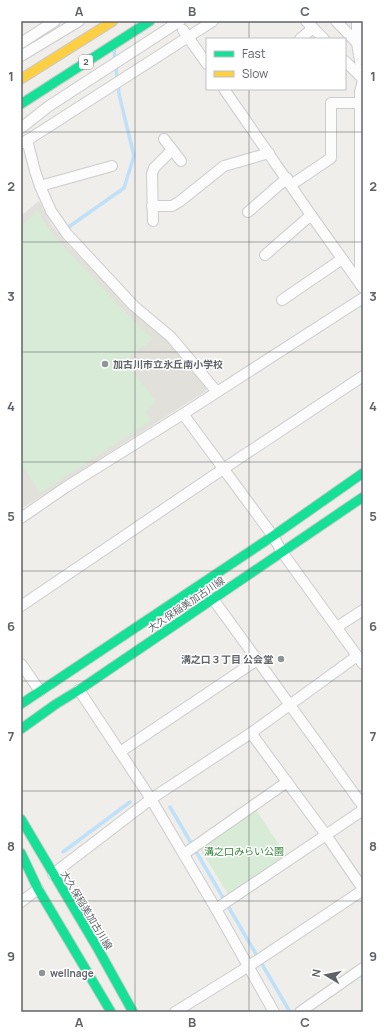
<svg xmlns="http://www.w3.org/2000/svg" width="384" height="1033" viewBox="0 0 384 1033" font-family="Manrope,'Noto Sans JP',sans-serif">
<style>
.education{fill:#e2e0da}
.green{fill:#d8ebd6}
.lines{fill:none;stroke-linecap:round;stroke-linejoin:round}
.stream{stroke:#bfe0f9;stroke-width:3.5}
.street-casing{stroke:#cbcccc;stroke-width:12}
.fast-casing{stroke:#cacacb;stroke-width:11}
.slow-casing{stroke:#cacacb;stroke-width:11}
.street{stroke:#fdfcfc;stroke-width:10}
.fast{stroke:#16e098;stroke-width:9}
.slow{stroke:#ffcf43;stroke-width:9}
.rail{stroke:#e4e4e4;stroke-width:3;stroke-dasharray:1 5;stroke-linecap:butt}
.grid{fill:none;stroke:#5f6368;stroke-width:1;stroke-opacity:0.55}
.poi-dot{fill:#919496;stroke:#fff;stroke-width:1.5}
.labels{text-anchor:middle;stroke-width:3;stroke-linejoin:round;paint-order:stroke}
.shield{fill:#fff;stroke:#8f9295;stroke-width:1}
.shield-label{font-size:9px;font-weight:bold;fill:#5f6368}
.poi-label{font-size:10px;font-weight:bold;fill:#5f6368;stroke:#fff;text-anchor:start}
.street-label{font-size:10px;fill:#5f6368;stroke:#fff}
.park-label{font-size:10px;fill:#348238;stroke:#fff}
.neatline{fill:none;stroke:#5f6368;stroke-width:1.5}
.grid-label{font-size:13px;text-anchor:middle;font-weight:bold;fill:#5f6368}
</style>
<rect width="100%" height="100%" fill="#efeeea"/>
<polygon class="education" points="39,201 52,226 68,245 138,316 173,345 206,384 206,391 21,509 21,216"/>
<g class="green">
<polygon points="38,210 46,225 60,243 134,321 153,339 125,360 156,402 145,412 152,420 40,493 21,464 21,227"/>
<polygon points="256,810 286,855 228,894 200,849"/>
</g>
<g class="lines">
<g class="stream">
<polyline points="60,233 124,188 134,156 119,94 114,50"/>
<polyline points="170,807 290,1012"/>
<polyline points="63,852 130,802"/>
</g>
<defs>
<g id="street">
<polyline points="306,21 324,39"/>
<polyline points="336,21 360,46"/>
<polyline points="357,21 357,43 363,79"/>
<polyline points="183,30 207,64"/>
<polyline points="300,39 313,28"/>
<polyline points="21,43 55,21"/>
<polyline points="21,56 79,21"/>
<polyline points="345,61 363,79"/>
<polyline points="224,89 311,215 363,288"/>
<polyline points="21,128 49,106 180,21"/>
<polyline points="164,139 181,161"/>
<polyline points="27,140 35,171 40,186 51,211 67,234 134,306 171,337 217,392"/>
<polyline points="23,143 213,21"/>
<polyline points="291,185 331,158 331,103 360,103"/>
<polyline points="40,186 112,166"/>
<polyline points="152,206 172,206 179,202 224,166 269,153"/>
<polyline points="248,212 287,178"/>
<polyline points="153,221 152,174 154,168 172,150"/>
<polyline points="265,255 311,215"/>
<polyline points="360,284 360,92 363,80"/>
<polyline points="282,300 342,259"/>
<polyline points="183,414 273,536 282,552 363,664"/>
<polyline points="21,518 66,487 183,414 363,298"/>
<polyline points="213,599 363,806"/>
<polyline points="21,606 223,469 363,376"/>
<polyline points="337,627 363,610"/>
<polyline points="21,664 40,691"/>
<polyline points="79,690 151,799 216,909 274,1012"/>
<polyline points="251,733 326,835 363,889"/>
<polyline points="120,752 257,660"/>
<polyline points="184,854 287,782"/>
<polyline points="53,874 151,799 251,733 357,656"/>
<polyline points="21,902 38,889"/>
<polyline points="216,909 363,810"/>
<polyline points="175,1012 249,966 363,890"/>
<polyline points="300,1012 363,968"/>
</g>
<g id="fast">
<polyline points="21,104 150,21"/>
<polyline points="21,704 273,536 363,473"/>
<polyline points="21,729 56,704 79,690 363,497"/>
<polyline points="21,819 98,949 133,1012"/>
<polyline points="21,853 38,889 111,1012"/>
</g>
<polyline id="slow" points="21,79 113,21"/>
</defs>
<use href="#street" class="street-casing"/>
<use href="#fast" class="fast-casing"/>
<use href="#slow" class="slow-casing"/>
<use href="#street" class="street"/>
<use href="#fast" class="fast"/>
<use href="#slow" class="slow"/>
<g class="rail">
<polyline points="322,21 338,39"/>
<polyline points="345,46 363,65"/>
</g>
</g>
<path class="grid" d="M135,21V1012M249,21V39M249,89V1012M21,132H363M21,242H363M21,352H363M21,462H363M21,571H363M21,681H363M21,791H363M21,901H363"/>
<g class="poi-dot">
<circle cx="105" cy="364" r="4"/>
<circle cx="281" cy="659" r="4"/>
<circle cx="42" cy="973" r="4"/>
</g>
<g class="labels">
<rect class="shield" x="79" y="55" width="14" height="14" rx="3"/>
<g class="shield-label">
<text x="86" y="65">2</text>
</g>
<g class="poi-label">
<text x="113" y="368">加古川市立氷丘南小学校</text>
<text x="273" y="663" text-anchor="end">溝之口３丁目 公会堂</text>
<text x="50" y="977">wellnage</text>
</g>
<g class="street-label">
<text transform="translate(186 604) rotate(-34)" y="4">大久保稲美加古川線</text>
<text transform="translate(87 910) rotate(59)" y="4">大久保稲美加古川線</text>
</g>
<g class="park-label">
<text x="244" y="855">溝之口みらい公園</text>
</g>
</g>
<rect width="384" height="1033" fill="none" stroke="#ffffff" stroke-width="44"/>
<rect x="206" y="38" width="140" height="52" fill="#ffffff" stroke="#bfc1c3"/>
<rect x="214" y="51" width="20" height="6" fill="#16e098" stroke="#bfc1c3"/>
<text x="242" y="58" font-size="12" fill="#5f6368">Fast</text>
<rect x="214" y="71" width="20" height="6" fill="#ffcf43" stroke="#bfc1c3"/>
<text x="242" y="78" font-size="12" fill="#5f6368">Slow</text>
<g transform="translate(326 975) rotate(280)" stroke="#ffffff" stroke-width="3" paint-order="stroke">
<path d="M0-3L7 15L0 10L-7 15Z" fill="#5f6368"/>
<text y="-6" font-size="11" font-weight="bold" text-anchor="middle" fill="#5f6368">N</text>
</g>
<rect x="22" y="22" width="340" height="989" class="neatline"/>
<g class="grid-label">
<text x="79" y="16">A</text>
<text x="192" y="16">B</text>
<text x="305" y="16">C</text>
<text x="11" y="81">1</text>
<text x="373" y="81">1</text>
<text x="11" y="191">2</text>
<text x="373" y="191">2</text>
<text x="11" y="301">3</text>
<text x="373" y="301">3</text>
<text x="11" y="411">4</text>
<text x="373" y="411">4</text>
<text x="11" y="521">5</text>
<text x="373" y="521">5</text>
<text x="11" y="631">6</text>
<text x="373" y="631">6</text>
<text x="11" y="741">7</text>
<text x="373" y="741">7</text>
<text x="11" y="851">8</text>
<text x="373" y="851">8</text>
<text x="11" y="961">9</text>
<text x="373" y="961">9</text>
<text x="79" y="1027">A</text>
<text x="192" y="1027">B</text>
<text x="305" y="1027">C</text>
</g>
</svg>
